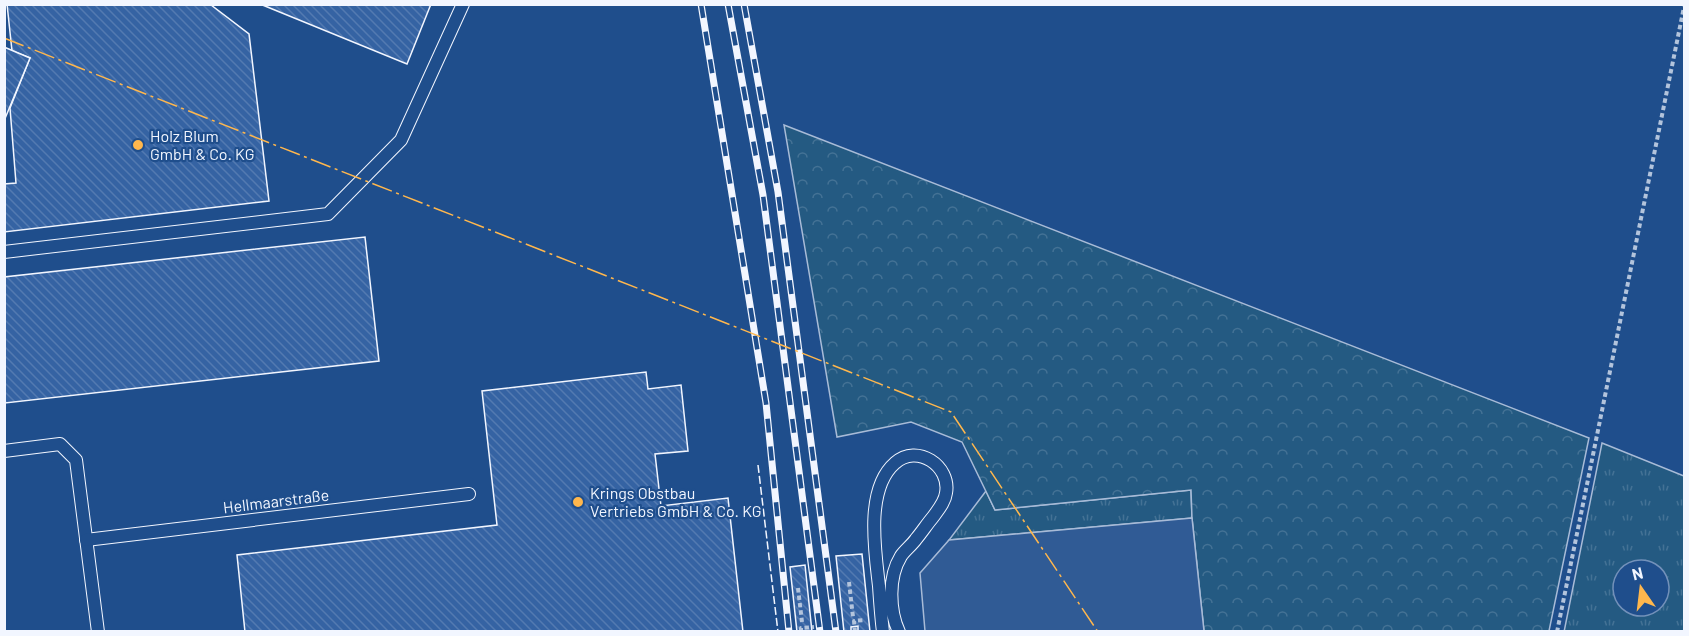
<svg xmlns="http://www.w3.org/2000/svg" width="1689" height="636" viewBox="0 0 1689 636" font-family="Barlow,sans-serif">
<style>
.grass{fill:url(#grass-tufts);stroke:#a8bbd7;stroke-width:1.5;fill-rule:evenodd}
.forest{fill:url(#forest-crowns);stroke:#a8bbd7;stroke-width:1.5}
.parking{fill:#305b95;stroke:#a8bbd7;stroke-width:1.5}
.building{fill:url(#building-back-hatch);stroke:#f2f6ff;stroke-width:1.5}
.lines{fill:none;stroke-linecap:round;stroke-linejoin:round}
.lane-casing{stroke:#f2f6ff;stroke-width:14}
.path{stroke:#b3c4dc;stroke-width:4;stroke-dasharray:4.5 3;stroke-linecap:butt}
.lane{stroke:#1f4e8c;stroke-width:12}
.rail-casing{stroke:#f2f6ff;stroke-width:7}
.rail{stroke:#1f4e8c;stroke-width:4.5;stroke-dasharray:14;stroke-linecap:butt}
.fence{stroke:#f2f6ff;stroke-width:1.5;stroke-dasharray:8 3;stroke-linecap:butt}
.power{stroke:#ffb74d;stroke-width:1.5;stroke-dasharray:21 4.5 3 4.5;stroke-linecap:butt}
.poi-dot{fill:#ffb74d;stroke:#1f4e8c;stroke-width:2}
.labels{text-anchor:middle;stroke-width:4.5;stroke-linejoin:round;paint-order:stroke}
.poi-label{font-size:16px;fill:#f2f6ff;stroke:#1f4e8c;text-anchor:start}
.street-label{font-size:16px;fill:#f2f6ff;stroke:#1f4e8c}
</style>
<defs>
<pattern id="grass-tufts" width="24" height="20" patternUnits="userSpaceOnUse" patternTransform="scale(1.5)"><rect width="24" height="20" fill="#245a82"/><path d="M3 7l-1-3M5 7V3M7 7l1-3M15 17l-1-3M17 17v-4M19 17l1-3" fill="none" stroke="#447295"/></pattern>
<pattern id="forest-crowns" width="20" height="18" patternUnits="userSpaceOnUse" patternTransform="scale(1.5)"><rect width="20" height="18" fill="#245a82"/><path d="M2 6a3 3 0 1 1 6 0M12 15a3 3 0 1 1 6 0" fill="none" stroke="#447295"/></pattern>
<pattern id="building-back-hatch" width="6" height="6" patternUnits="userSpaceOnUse" patternTransform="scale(1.5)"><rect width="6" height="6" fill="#3563a3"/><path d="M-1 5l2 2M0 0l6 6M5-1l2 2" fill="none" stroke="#537ab1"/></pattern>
</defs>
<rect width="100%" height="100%" fill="#1f4e8c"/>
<g class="grass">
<path d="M1602,443L1684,476V631L1564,632ZM1623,570H1659V606H1623Z"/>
<polygon points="1191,490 1192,518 949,540 986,491 995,510"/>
</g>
<polygon class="forest" points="784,125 1589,438 1549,631 1204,631 1192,518 1191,490 995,510 962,442 911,422 837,437"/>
<polygon class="parking" points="1192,518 1204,631 925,631 920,573 949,540"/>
<g class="building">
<polygon points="7,4 211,5 249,34 269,201 4,232 4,184 16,183 10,108 30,58 12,51"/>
<polygon points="260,4 431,4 407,64"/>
<polygon points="4,47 30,58 4,121"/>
<polygon points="365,237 379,361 5,403 4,277"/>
<polygon points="646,372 648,389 681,385 688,451 655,454 661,506 728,498 743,632 245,632 237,555 497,525 482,391"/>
<polygon points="862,554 870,632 844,632 836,556"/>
<polygon points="805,565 812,632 797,632 790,567"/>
<polygon points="858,626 858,632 851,632 851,627"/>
</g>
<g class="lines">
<defs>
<g id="lane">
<polyline points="4,252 328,214 401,140 463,4"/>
<polyline points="4,451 60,444 76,460 98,632"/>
<polyline points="86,540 469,494"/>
<path d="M883,632C881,616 880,601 879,586C875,551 865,489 895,463C917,443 951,466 946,493C945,502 938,510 933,517C927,524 922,532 916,539C912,545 905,550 901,556C888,577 889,610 899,632"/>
</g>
</defs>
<use href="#lane" class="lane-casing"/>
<g class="path">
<polyline points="849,582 853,617"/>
<polyline points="798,588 802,622"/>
<polyline points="801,632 801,628 814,627"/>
<polyline points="855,632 854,621 864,620"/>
<polyline points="1557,632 1684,7"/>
</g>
<use href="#lane" class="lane"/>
<defs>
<g id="rail">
<polyline points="701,4 766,403 789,632"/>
<polyline points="728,4 763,195 820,632"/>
<polyline points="744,4 778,192 836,632"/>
</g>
</defs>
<use href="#rail" class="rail-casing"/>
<use href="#rail" class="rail"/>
<polyline class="fence" points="758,465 778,632"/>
<polyline class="power" points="4,38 951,412 1098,632"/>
</g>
<g class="poi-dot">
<circle cx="138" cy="145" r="6"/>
<circle cx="578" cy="502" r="6"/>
</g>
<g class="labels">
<g class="poi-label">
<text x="150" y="142">Holz Blum<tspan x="150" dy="18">GmbH &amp; Co. KG</tspan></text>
<text x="590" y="499">Krings Obstbau<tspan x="590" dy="18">Vertriebs GmbH &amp; Co. KG</tspan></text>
</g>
<g class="street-label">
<text transform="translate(276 501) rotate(-7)" y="6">Hellmaarstraße</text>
</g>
</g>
<rect width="1689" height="636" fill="none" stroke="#f2f6ff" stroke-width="12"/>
<g transform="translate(1641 588) rotate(346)"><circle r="28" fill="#1f4e8c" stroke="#7391ba" stroke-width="1.5"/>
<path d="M0-4.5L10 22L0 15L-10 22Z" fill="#ffb74d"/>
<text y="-9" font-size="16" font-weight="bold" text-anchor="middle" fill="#f2f6ff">N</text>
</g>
</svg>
